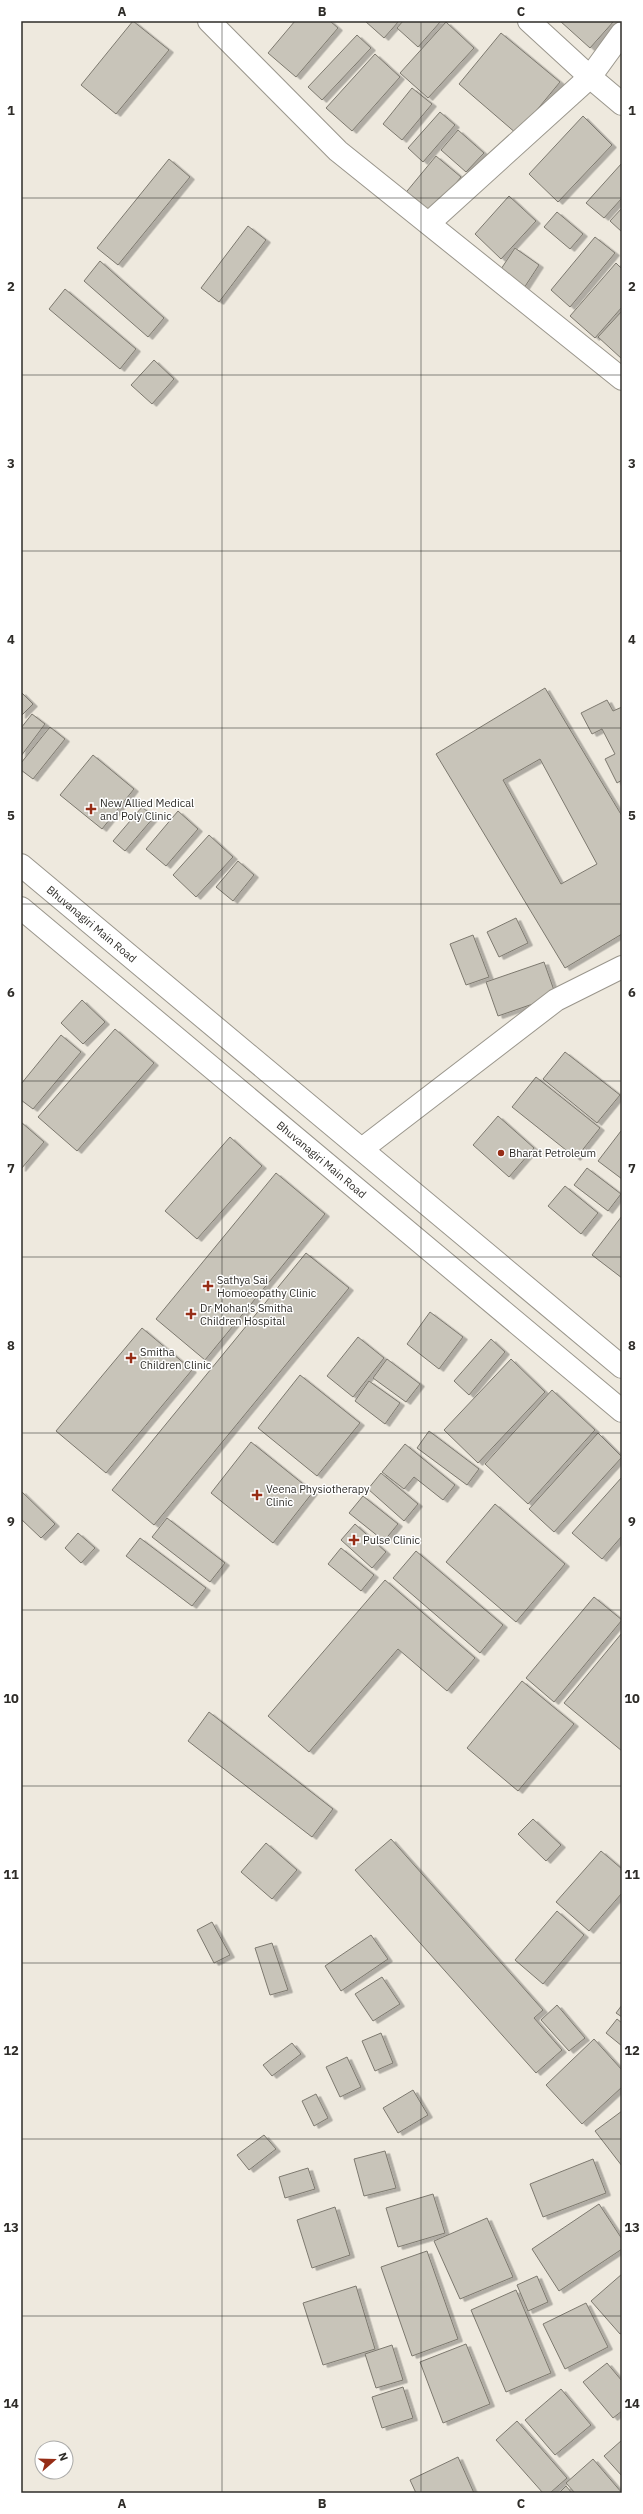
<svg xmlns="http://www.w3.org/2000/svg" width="643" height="2514" viewBox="0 0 643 2514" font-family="'IBM Plex Sans',sans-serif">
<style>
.building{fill:#c8c4b9;stroke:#7d796f;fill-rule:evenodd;filter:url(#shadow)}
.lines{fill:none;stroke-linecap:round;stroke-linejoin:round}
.minor-casing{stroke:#9a968c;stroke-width:24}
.major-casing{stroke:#9a968c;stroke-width:24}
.minor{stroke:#fff;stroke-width:22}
.major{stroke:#fff;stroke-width:22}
.grid{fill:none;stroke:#2e2c28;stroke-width:1;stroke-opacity:0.55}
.poi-dot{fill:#962d16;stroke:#fff;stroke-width:1.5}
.labels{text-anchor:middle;stroke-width:3;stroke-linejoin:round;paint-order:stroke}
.poi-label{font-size:11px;fill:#2e2c28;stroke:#fff;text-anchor:start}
.street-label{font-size:11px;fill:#2e2c28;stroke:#fff}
.neatline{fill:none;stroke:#2e2c28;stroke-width:1.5}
.grid-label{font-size:13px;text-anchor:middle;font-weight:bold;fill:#2e2c28}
</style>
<defs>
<filter id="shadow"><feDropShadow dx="4.5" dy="2.5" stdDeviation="0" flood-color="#0004"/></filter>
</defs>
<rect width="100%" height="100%" fill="#eee9de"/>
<g class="building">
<polygon points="133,21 169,50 116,114 81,85"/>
<polygon points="295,21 330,21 338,28 296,77 268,53"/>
<polygon points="365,21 399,21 384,38"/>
<polygon points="403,21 441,21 418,47 397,28"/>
<polygon points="560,21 614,21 590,48"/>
<polygon points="446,22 474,48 428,98 400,73"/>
<polygon points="501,33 560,82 517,134 459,84"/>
<polygon points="357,35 371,48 322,100 308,87"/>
<polygon points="375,54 400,77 352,131 326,108"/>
<polygon points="412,88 432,104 402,140 383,124"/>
<polygon points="440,112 455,125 423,162 408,148"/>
<polygon points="583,116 612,145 558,202 529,174"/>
<polygon points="458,130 484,153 466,172 441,150"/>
<polygon points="436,156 461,177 429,217 403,196"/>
<polygon points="169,159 190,177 118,265 97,248"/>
<polygon points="622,163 622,198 604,218 586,203"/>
<polygon points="509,196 536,221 501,259 475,234"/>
<polygon points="622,208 622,232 610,221"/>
<polygon points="557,212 583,234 570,249 544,227"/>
<polygon points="248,226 266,240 219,302 201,288"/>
<polygon points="595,237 615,253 570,307 551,290"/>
<polygon points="515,248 539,265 524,288 499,272"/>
<polygon points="100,261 164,318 148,337 84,281"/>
<polygon points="616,263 622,269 622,307 595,338 570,316"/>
<polygon points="65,289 136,349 120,369 49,309"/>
<polygon points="622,311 622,359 598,337"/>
<polygon points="154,360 174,379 152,404 131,385"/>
<path d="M545,688L622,816V934L565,968L436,754ZM540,759L597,864L561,884L503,780Z"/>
<polygon points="21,692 33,704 21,716"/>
<polygon points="607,700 613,711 622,707 622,780 617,783 605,759 615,754 602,729 592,734 581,713"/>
<polygon points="32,714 45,724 21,756 21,728"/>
<polygon points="50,727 65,739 33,779 21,770 21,763"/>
<polygon points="93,755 134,789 102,829 60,795"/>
<polygon points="142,807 154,817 125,851 113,841"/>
<polygon points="178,811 198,829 166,866 146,849"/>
<polygon points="209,835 233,857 196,897 173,875"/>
<polygon points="238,861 254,875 233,901 216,887"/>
<polygon points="516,918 528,943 499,957 487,932"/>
<polygon points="473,935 489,977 466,985 450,944"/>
<polygon points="544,962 556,996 498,1016 486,982"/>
<polygon points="82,1000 105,1022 83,1044 61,1023"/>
<polygon points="115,1029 154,1063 77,1151 38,1117"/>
<polygon points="61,1035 81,1052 33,1109 21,1100 21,1084"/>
<polygon points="565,1052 620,1095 597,1123 543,1079"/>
<polygon points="536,1077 600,1128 576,1158 512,1107"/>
<polygon points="498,1116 534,1148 509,1177 473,1145"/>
<polygon points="21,1122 44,1142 21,1169"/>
<polygon points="621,1131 622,1132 622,1179 598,1161"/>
<polygon points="230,1137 262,1166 197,1239 165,1211"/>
<polygon points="587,1168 621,1194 608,1211 574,1185"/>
<polygon points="276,1173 325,1214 205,1360 156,1319"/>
<polygon points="565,1186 598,1213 581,1234 548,1206"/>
<polygon points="622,1216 622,1278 592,1255"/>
<polygon points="306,1253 349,1288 154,1525 112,1490"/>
<polygon points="430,1312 463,1337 439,1369 407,1344"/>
<polygon points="142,1328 192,1370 106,1473 56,1431"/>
<polygon points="358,1337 384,1358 353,1397 327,1376"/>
<polygon points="491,1339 505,1352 469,1395 454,1381"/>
<polygon points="387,1359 420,1384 406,1402 373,1378"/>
<polygon points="511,1359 545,1392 478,1463 444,1430"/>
<polygon points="300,1375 360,1423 317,1476 258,1428"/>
<polygon points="369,1381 400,1403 385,1424 355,1401"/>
<polygon points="552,1390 595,1430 528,1504 485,1464"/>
<polygon points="429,1431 479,1469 467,1485 417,1448"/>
<polygon points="598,1433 622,1457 554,1532 529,1509"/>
<polygon points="251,1442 313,1492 273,1543 211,1493"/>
<polygon points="405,1444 455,1485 443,1500 414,1477 404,1489 382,1472"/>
<polygon points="381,1473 418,1504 404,1521 368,1489"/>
<polygon points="622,1477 622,1536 602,1559 572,1533"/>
<polygon points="21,1491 55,1524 41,1538 21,1519"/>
<polygon points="363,1496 398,1524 384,1541 349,1513"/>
<polygon points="495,1504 565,1564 516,1622 446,1562"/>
<polygon points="167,1518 225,1563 210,1582 152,1537"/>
<polygon points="355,1524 386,1552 372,1568 341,1540"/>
<polygon points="78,1533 95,1548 81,1563 65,1548"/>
<polygon points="140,1538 206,1588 192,1606 126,1556"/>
<polygon points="341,1548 374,1575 361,1591 328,1564"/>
<polygon points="416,1551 503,1625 480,1653 393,1578"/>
<polygon points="385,1580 475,1658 447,1691 398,1649 309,1752 268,1716"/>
<polygon points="594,1597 622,1620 554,1702 526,1678"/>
<polygon points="622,1633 622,1751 564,1703"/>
<polygon points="522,1681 574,1724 518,1791 467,1748"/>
<polygon points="209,1712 333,1809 312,1837 188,1741"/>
<polygon points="533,1819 561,1845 546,1861 518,1834"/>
<polygon points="391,1839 543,2010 534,2018 562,2050 536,2073 355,1870"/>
<polygon points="266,1843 297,1870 272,1899 241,1872"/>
<polygon points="601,1851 622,1869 622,1893 589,1931 556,1902"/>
<polygon points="557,1911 584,1935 543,1984 515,1960"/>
<polygon points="212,1922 230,1955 214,1963 197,1930"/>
<polygon points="371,1935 388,1959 341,1991 325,1966"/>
<polygon points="272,1943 288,1990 270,1995 255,1948"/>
<polygon points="382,1977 400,2004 373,2021 355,1994"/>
<polygon points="557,2005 585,2038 569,2051 541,2020"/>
<polygon points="622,2005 622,2017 616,2013"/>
<polygon points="617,2019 622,2023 622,2046 606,2033"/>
<polygon points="381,2033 393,2063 375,2071 362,2041"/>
<polygon points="594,2039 622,2070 622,2087 582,2124 546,2085"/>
<polygon points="292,2043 301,2054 272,2076 263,2065"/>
<polygon points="347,2057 361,2087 340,2097 326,2067"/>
<polygon points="413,2090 428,2115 398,2133 383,2108"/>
<polygon points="316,2094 328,2118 314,2126 302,2101"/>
<polygon points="622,2111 622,2166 595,2131"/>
<polygon points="264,2135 276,2149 249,2170 237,2155"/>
<polygon points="385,2151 396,2188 364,2196 354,2159"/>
<polygon points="593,2159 606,2193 543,2217 530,2184"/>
<polygon points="308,2168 315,2189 285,2198 279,2177"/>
<polygon points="433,2194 445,2233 398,2247 386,2208"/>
<polygon points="599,2204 622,2239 622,2249 559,2291 532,2249"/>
<polygon points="335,2207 350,2255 312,2268 297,2220"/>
<polygon points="487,2218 513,2277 460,2299 434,2241"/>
<polygon points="427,2251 458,2339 412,2356 381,2267"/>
<polygon points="622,2274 622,2333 620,2334 591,2301"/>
<polygon points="537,2276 548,2302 528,2311 517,2285"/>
<polygon points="356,2286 375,2349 323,2365 303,2303"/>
<polygon points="516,2290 551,2373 506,2392 471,2310"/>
<polygon points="586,2303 608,2347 565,2369 543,2324"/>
<polygon points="466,2344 490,2404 443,2423 420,2362"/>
<polygon points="392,2345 403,2380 376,2388 365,2354"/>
<polygon points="607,2363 622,2381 622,2411 613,2418 583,2382"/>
<polygon points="403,2387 413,2418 382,2428 372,2397"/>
<polygon points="561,2389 591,2425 555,2455 525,2420"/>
<polygon points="517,2421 567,2478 550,2493 543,2493 496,2440"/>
<polygon points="622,2440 622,2476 604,2456"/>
<polygon points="458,2457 474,2493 416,2493 410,2480"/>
<polygon points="593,2459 622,2493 575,2493 566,2483"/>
<polygon points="566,2486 572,2493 559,2493"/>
</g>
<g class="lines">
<defs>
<g id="minor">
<polyline points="209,21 338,151 622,379"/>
<polyline points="529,21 590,77 622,33"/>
<polyline points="429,223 590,77 622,104"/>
<polyline points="362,1149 556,1000 622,967"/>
</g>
<g id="major">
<path id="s1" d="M21,865L622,1367"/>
<path id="s2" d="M21,908L622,1411"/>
</g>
</defs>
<use href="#minor" class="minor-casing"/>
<use href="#major" class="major-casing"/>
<use href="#minor" class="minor"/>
<use href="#major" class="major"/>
</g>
<path class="grid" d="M222,21V2493M421,21V2493M21,198H622M21,375H622M21,551H622M21,728H622M21,904H622M21,1081H622M21,1257H622M21,1433H622M21,1610H622M21,1786H622M21,1963H622M21,2139H622M21,2316H622"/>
<g class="poi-dot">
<path d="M89 803h4v4h4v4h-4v4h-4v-4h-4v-4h4z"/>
<circle cx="501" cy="1153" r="4"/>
<path d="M206 1280h4v4h4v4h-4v4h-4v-4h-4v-4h4z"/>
<path d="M189 1308h4v4h4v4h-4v4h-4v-4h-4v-4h4z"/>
<path d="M129 1352h4v4h4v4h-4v4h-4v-4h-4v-4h4z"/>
<path d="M255 1489h4v4h4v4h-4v4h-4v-4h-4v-4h4z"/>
<path d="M352 1534h4v4h4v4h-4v4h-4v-4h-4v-4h4z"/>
</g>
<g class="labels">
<g class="poi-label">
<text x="100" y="807">New Allied Medical<tspan x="100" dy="13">and Poly Clinic</tspan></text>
<text x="509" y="1157">Bharat Petroleum</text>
<text x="217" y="1284">Sathya Sai<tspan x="217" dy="13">Homoeopathy Clinic</tspan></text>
<text x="200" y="1312">Dr Mohan's Smitha<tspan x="200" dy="13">Children Hospital</tspan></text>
<text x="140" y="1356">Smitha<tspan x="140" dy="13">Children Clinic</tspan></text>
<text x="266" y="1493">Veena Physiotherapy<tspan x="266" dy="13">Clinic</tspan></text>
<text x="363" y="1544">Pulse Clinic</text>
</g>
<g class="street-label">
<text dy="4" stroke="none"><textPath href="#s1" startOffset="92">Bhuvanagiri Main Road</textPath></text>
<text dy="4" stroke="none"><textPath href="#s2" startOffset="392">Bhuvanagiri Main Road</textPath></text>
</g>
</g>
<rect width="643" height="2514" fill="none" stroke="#ffffff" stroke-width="44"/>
<g transform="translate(54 2460) rotate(70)"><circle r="19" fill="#ffffff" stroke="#ababa9"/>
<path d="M0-3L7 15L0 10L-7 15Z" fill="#962d16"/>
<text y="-6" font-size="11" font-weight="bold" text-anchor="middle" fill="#2e2c28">N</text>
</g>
<rect x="22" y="22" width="599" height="2470" class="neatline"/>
<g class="grid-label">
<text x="122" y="16">A</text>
<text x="322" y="16">B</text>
<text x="521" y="16">C</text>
<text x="11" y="115">1</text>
<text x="632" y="115">1</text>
<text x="11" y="291">2</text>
<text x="632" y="291">2</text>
<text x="11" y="468">3</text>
<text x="632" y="468">3</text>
<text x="11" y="644">4</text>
<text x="632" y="644">4</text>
<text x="11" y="820">5</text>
<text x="632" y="820">5</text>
<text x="11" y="997">6</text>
<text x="632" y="997">6</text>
<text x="11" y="1173">7</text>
<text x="632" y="1173">7</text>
<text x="11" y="1350">8</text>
<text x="632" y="1350">8</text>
<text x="11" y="1526">9</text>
<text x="632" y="1526">9</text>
<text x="11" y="1703">10</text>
<text x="632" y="1703">10</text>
<text x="11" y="1879">11</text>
<text x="632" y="1879">11</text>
<text x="11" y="2055">12</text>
<text x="632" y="2055">12</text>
<text x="11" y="2232">13</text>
<text x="632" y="2232">13</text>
<text x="11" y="2408">14</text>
<text x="632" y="2408">14</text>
<text x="122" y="2508">A</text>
<text x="322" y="2508">B</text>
<text x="521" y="2508">C</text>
</g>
</svg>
